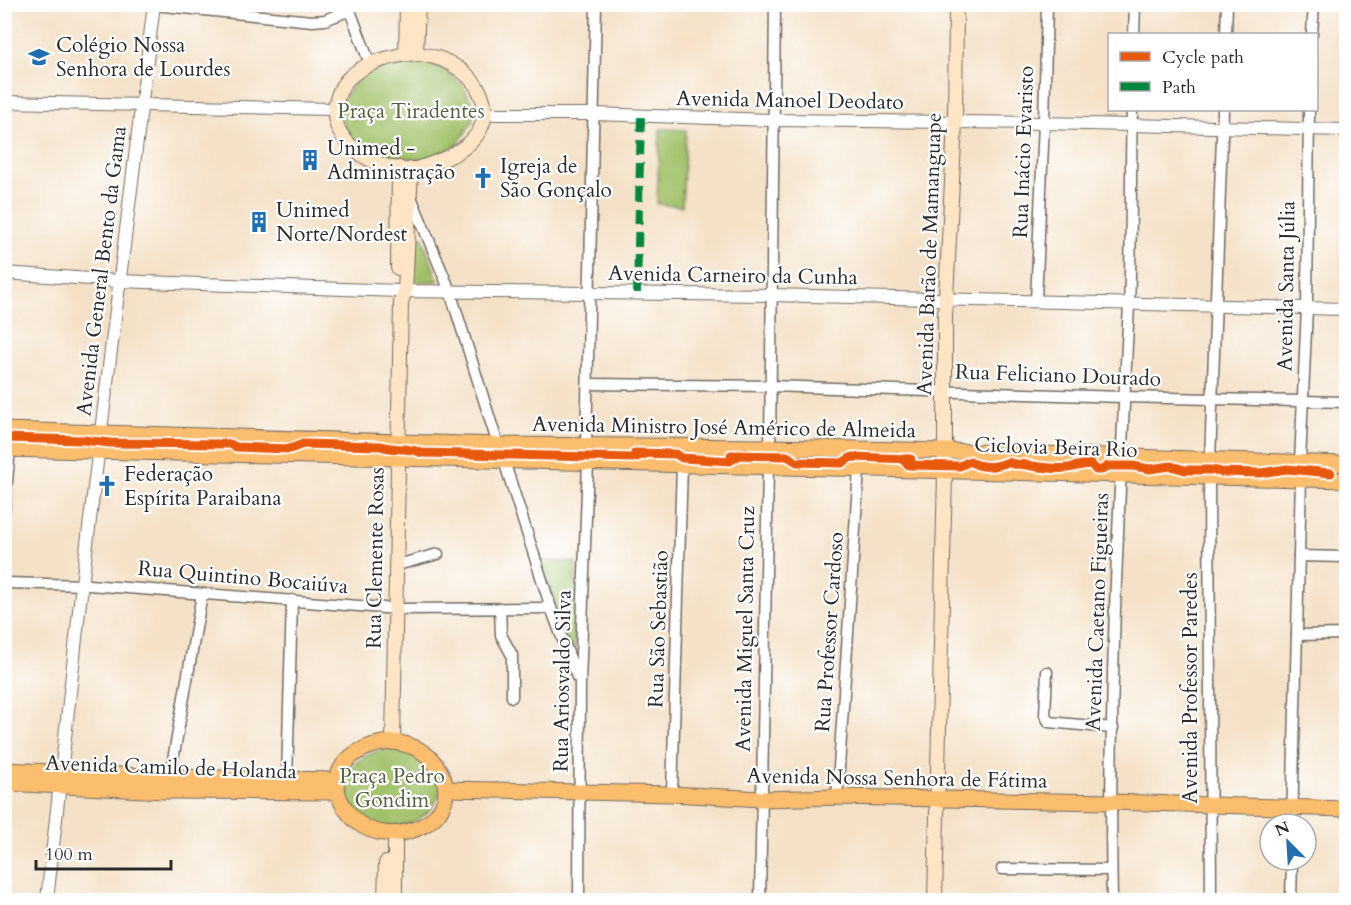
<svg xmlns="http://www.w3.org/2000/svg" width="1351" height="905" viewBox="0 0 1351 905" font-family="Cardo,serif">
<style>
.green{fill:#a1c169;stroke:#66764a;stroke-width:1.5}
.lines{fill:none;stroke-linecap:round;stroke-linejoin:round}
.minor-casing{stroke:#716b62;stroke-width:13}
.tertiary-casing{stroke:#716b62;stroke-width:14}
.secondary-casing{stroke:#716b62;stroke-width:16}
.primary-casing{stroke:#716b62;stroke-width:17}
.minor{stroke:#fff;stroke-width:10}
.tertiary{stroke:#fff;stroke-width:12}
.secondary{stroke:#fde5c5;stroke-width:14}
.primary{stroke:#fbbd6e;stroke-width:15}
.quiet{stroke:#00873e;stroke-width:8;stroke-dasharray:15 8;stroke-linecap:butt}
.cycleway-casing{stroke:#fff;stroke-width:13}
.cycleway{stroke:#e8590c;stroke-width:9}
.labels{text-anchor:middle;stroke-width:4.5;stroke-linejoin:round;paint-order:stroke}
.poi-label{font-size:21px;fill:#2b2b2b;stroke:#fff;text-anchor:start}
.street-label{font-size:21px;fill:#2b2b2b;stroke:#fff}
.park-label{font-size:21px;fill:#546041;stroke:#fff}
</style>
<rect width="100%" height="100%" fill="#fff"/>
<filter id="ink" filterUnits="userSpaceOnUse"><feTurbulence type="fractalNoise" baseFrequency=".0167" numOctaves="2"/><feDisplacementMap in="SourceGraphic" scale="12" xChannelSelector="R" yChannelSelector="G"/><feConvolveMatrix kernelMatrix="1 2 1 2 8 2 1 2 1" color-interpolation-filters="sRGB"/></filter>
<filter id="wash" filterUnits="userSpaceOnUse"><feTurbulence type="fractalNoise" baseFrequency=".008" numOctaves="4" result="noise"/><feDisplacementMap in="SourceGraphic" scale="24" xChannelSelector="R" yChannelSelector="G"/><feGaussianBlur stdDeviation="1.35" result="paint"/><feColorMatrix in="noise" values="0 0 0 0 0 0 0 0 0 0 0 0 0 0 0 0 0 1.4 0 .05"/><feComposite in="paint" operator="in"/></filter>
<g filter="url(#wash)">
<rect width="100%" height="100%" fill="#f4e1c7"/>
<g class="green">
<polygon points="419,61 443,68 462,85 472,103 473,120 458,144 446,152 424,159 382,158 364,151 347,134 339,109 344,97 362,76 374,69"/>
<polygon points="660,129 686,130 682,206 657,204"/>
<polygon points="419,234 422,237 438,281 411,282 414,238"/>
<polygon points="539,561 576,562 575,663"/>
<path d="M384,747C397,748 414,749 424,757C462,788 427,826 389,828C385,828 379,830 375,828C366,824 357,815 349,809C347,801 342,788 344,780C348,763 370,754 384,747Z"/>
</g>
</g>
<g filter="url(#ink)">
<g class="lines">
<defs>
<g id="minor">
<polyline points="154,5 312,21 325,20 350,10"/>
<polyline points="348,5 370,64"/>
<polyline points="1134,34 1135,4"/>
<polyline points="1226,34 1227,4"/>
<polyline points="1312,34 1314,4"/>
<polyline points="411,197 450,291 498,445"/>
<polyline points="1036,300 1044,123 1047,4"/>
<polyline points="588,384 769,386 1123,397 1346,402"/>
<polyline points="586,447 596,4"/>
<polyline points="770,447 775,4"/>
<polyline points="1210,460 1223,110"/>
<polyline points="504,461 551,608 577,677"/>
<polyline points="1300,462 1307,308 1309,110"/>
<polyline points="1209,476 1211,900"/>
<polyline points="4,512 10,449"/>
<polyline points="1299,556 1346,557"/>
<polyline points="397,565 438,554"/>
<polyline points="4,583 89,585 397,609 551,608"/>
<polyline points="500,608 501,635 512,655 512,697"/>
<polyline points="1297,635 1346,634"/>
<polyline points="1047,672 1045,715 1049,722 1113,728"/>
<polyline points="170,777 202,594"/>
<polyline points="287,780 292,600"/>
<polyline points="672,794 682,465"/>
<polyline points="837,797 859,469"/>
<polyline points="1292,824 1301,478"/>
<polyline points="1002,869 1111,870"/>
<polyline points="579,900 580,683 588,462"/>
<polyline points="760,900 768,467"/>
<path d="M1112,900C1108,702 1119,503 1129,305C1132,240 1130,175 1132,110"/>
<polyline points="1291,900 1292,860"/>
</g>
<g id="tertiary">
<polyline points="4,102 334,109"/>
<polyline points="485,114 594,114 773,120 1044,123 1346,130"/>
<polyline points="4,273 119,281 398,291 770,295 1346,309"/>
<polyline points="47,900 82,584 154,4"/>
</g>
<g id="secondary">
<path d="M406,54C470,50 524,122 446,158C434,163 419,170 406,170C372,168 324,139 337,99C339,92 343,84 348,79C362,64 386,58 406,54Z"/>
<polyline points="406,54 407,4"/>
<polyline points="416,54 418,4"/>
<polyline points="398,268 399,168"/>
<polyline points="393,742 401,302 405,291 411,169"/>
<polyline points="385,900 386,863"/>
<polyline points="395,900 395,834"/>
<polyline points="935,900 945,472 945,317 955,123 956,4"/>
</g>
<g id="primary">
<polyline points="4,430 498,445 770,447 945,451 1346,464"/>
<polyline points="4,449 1346,480"/>
<path d="M393,742C410,744 426,751 436,765C475,818 388,858 351,816C317,777 350,744 393,742Z"/>
<polyline points="4,770 170,777 336,780"/>
<polyline points="4,783 164,791 336,792"/>
<polyline points="447,789 672,794 762,799 837,797 1112,802 1346,809"/>
</g>
</defs>
<use href="#minor" class="minor-casing"/>
<use href="#tertiary" class="tertiary-casing"/>
<use href="#secondary" class="secondary-casing"/>
<use href="#primary" class="primary-casing"/>
<use href="#minor" class="minor"/>
<use href="#tertiary" class="tertiary"/>
<use href="#secondary" class="secondary"/>
<use href="#primary" class="primary"/>
<polyline class="quiet" points="637,293 641,116"/>
<defs>
<g id="cycleway">
<path d="M4,438L83,440L110,443L230,444L236,447L290,449L303,444L381,446C394,451 408,446 422,453L633,458L646,454"/>
<polyline points="635,453 676,454 682,458 730,461 740,455"/>
<polyline points="731,455 787,456 797,462 842,463 852,457 911,459"/>
<path d="M902,459L909,465L960,466L970,461C980,469 997,467 1008,462C1015,466 1019,463 1026,465C1039,467 1054,470 1068,468C1076,467 1082,464 1091,464L1096,470H1102L1108,466H1133L1150,469L1171,466L1185,470H1212L1221,472L1260,473L1287,469L1331,473"/>
</g>
</defs>
<use href="#cycleway" class="cycleway-casing"/>
<use href="#cycleway" class="cycleway"/>
</g>
</g>
<defs>
<symbol id="school-bare" viewBox="-9 -9 18 18"><path d="M0-5L7-2L0 1L-7-2ZM-4 1L0 2.5L4 1V4Q0 6-4 4Z" fill="#1f6fb2" stroke="#fff" stroke-width="2.5" paint-order="stroke"/></symbol>
<symbol id="building-bare" viewBox="-9 -9 18 18"><path d="M-4-6H4V6H1V3H-1V6H-4ZM-2.5-4.3h1.7v1.8h-1.7ZM.8-4.3h1.7v1.8H.8ZM-2.5-1h1.7V.8h-1.7ZM.8-1h1.7V.8H.8Z" fill="#1f6fb2" stroke="#fff" stroke-width="2.5" paint-order="stroke"/></symbol>
<symbol id="church-bare" viewBox="-9 -9 18 18"><path d="M-1.2-6h2.4v3.5h3.3v2.4h-3.3V6h-2.4V-.1h-3.3v-2.4h3.3Z" fill="#1f6fb2" stroke="#fff" stroke-width="2.5" paint-order="stroke"/></symbol>
</defs>
<g fill-rule="evenodd">
<use href="#school-bare" x="24" y="42" width="30" height="30"/>
<use href="#building-bare" x="295" y="145" width="30" height="30"/>
<use href="#church-bare" x="468" y="163" width="30" height="30"/>
<use href="#building-bare" x="244" y="207" width="30" height="30"/>
<use href="#church-bare" x="92" y="471" width="30" height="30"/>
</g>
<g class="labels">
<g class="poi-label">
<text x="56" y="52">Colégio Nossa<tspan x="56" dy="24">Senhora de Lourdes</tspan></text>
<text x="327" y="155">Unimed -<tspan x="327" dy="24">Administração</tspan></text>
<text x="500" y="173">Igreja de<tspan x="500" dy="24">São Gonçalo</tspan></text>
<text x="276" y="217">Unimed<tspan x="276" dy="24">Norte/Nordest</tspan></text>
<text x="124" y="481">Federação<tspan x="124" dy="24">Espírita Paraibana</tspan></text>
</g>
<g class="street-label">
<text transform="translate(790 100) rotate(1)" y="7">Avenida Manoel Deodato</text>
<text transform="translate(1023 152) rotate(-88)" y="7">Rua Inácio Evaristo</text>
<text transform="translate(929 254) rotate(-88)" y="7">Avenida Barão de Mamanguape</text>
<text transform="translate(101 271) rotate(-83)" y="7">Avenida General Bento da Gama</text>
<text transform="translate(733 275) rotate(1)" y="7">Avenida Carneiro da Cunha</text>
<text transform="translate(1286 286) rotate(-89)" y="7">Avenida Santa Júlia</text>
<text transform="translate(1058 375) rotate(2)" y="7">Rua Feliciano Dourado</text>
<text transform="translate(724 427) rotate(1)" y="7">Avenida Ministro José Américo de Almeida</text>
<text transform="translate(1056 447) rotate(2)" y="7">Ciclovia Beira Rio</text>
<text transform="translate(375 558) rotate(-89)" y="7">Rua Clemente Rosas</text>
<text transform="translate(243 577) rotate(5)" y="7">Rua Quintino Bocaiúva</text>
<text transform="translate(1097 612) rotate(-88)" y="7">Avenida Caetano Figueiras</text>
<text transform="translate(658 629) rotate(-88)" y="7">Rua São Sebastião</text>
<text transform="translate(745 629) rotate(-89)" y="7">Avenida Miguel Santa Cruz</text>
<text transform="translate(829 632) rotate(-86)" y="7">Rua Professor Cardoso</text>
<text transform="translate(562 681) rotate(-89)" y="7">Rua Ariosvaldo Silva</text>
<text transform="translate(1190 688) rotate(-90)" y="7">Avenida Professor Paredes</text>
<text transform="translate(171 767) rotate(2)" y="7">Avenida Camilo de Holanda</text>
<text transform="translate(897 778) rotate(1)" y="7">Avenida Nossa Senhora de Fátima</text>
</g>
<g class="park-label">
<text x="411" y="118">Praça Tiradentes</text>
<text x="392" y="783">Praça Pedro<tspan x="392" dy="24">Gondim</tspan></text>
</g>
</g>
<rect width="1351" height="905" fill="none" stroke="#fff" stroke-width="24"/>
<rect x="1108" y="33" width="210" height="78" fill="#ffffff" stroke="#aaaaaa" stroke-width="1.5"/>
<rect x="1120" y="52" width="30" height="9" fill="#e8590c" stroke="#aaaaaa" stroke-width="1.5"/>
<text x="1162" y="63" font-size="18" fill="#2b2b2b">Cycle path</text>
<rect x="1120" y="82" width="30" height="9" fill="#00873e" stroke="#aaaaaa" stroke-width="1.5"/>
<text x="1162" y="93" font-size="18" fill="#2b2b2b">Path</text>
<g transform="translate(1288 842) rotate(336)"><circle r="28" fill="#ffffff" stroke="#aaaaaa" stroke-width="1.5"/>
<path d="M0-4.5L10 22L0 15L-10 22Z" fill="#1f6fb2"/>
<text y="-9" font-size="16" font-weight="bold" text-anchor="middle" fill="#2b2b2b">N</text>
</g>
<path d="M36 860v9h135v-9" fill="none" stroke="#2b2b2b" stroke-width="3"/>
<text x="45" y="860" font-size="18" fill="#2b2b2b" stroke="#ffffff" stroke-width="4.5" paint-order="stroke">100 m</text>
</svg>
